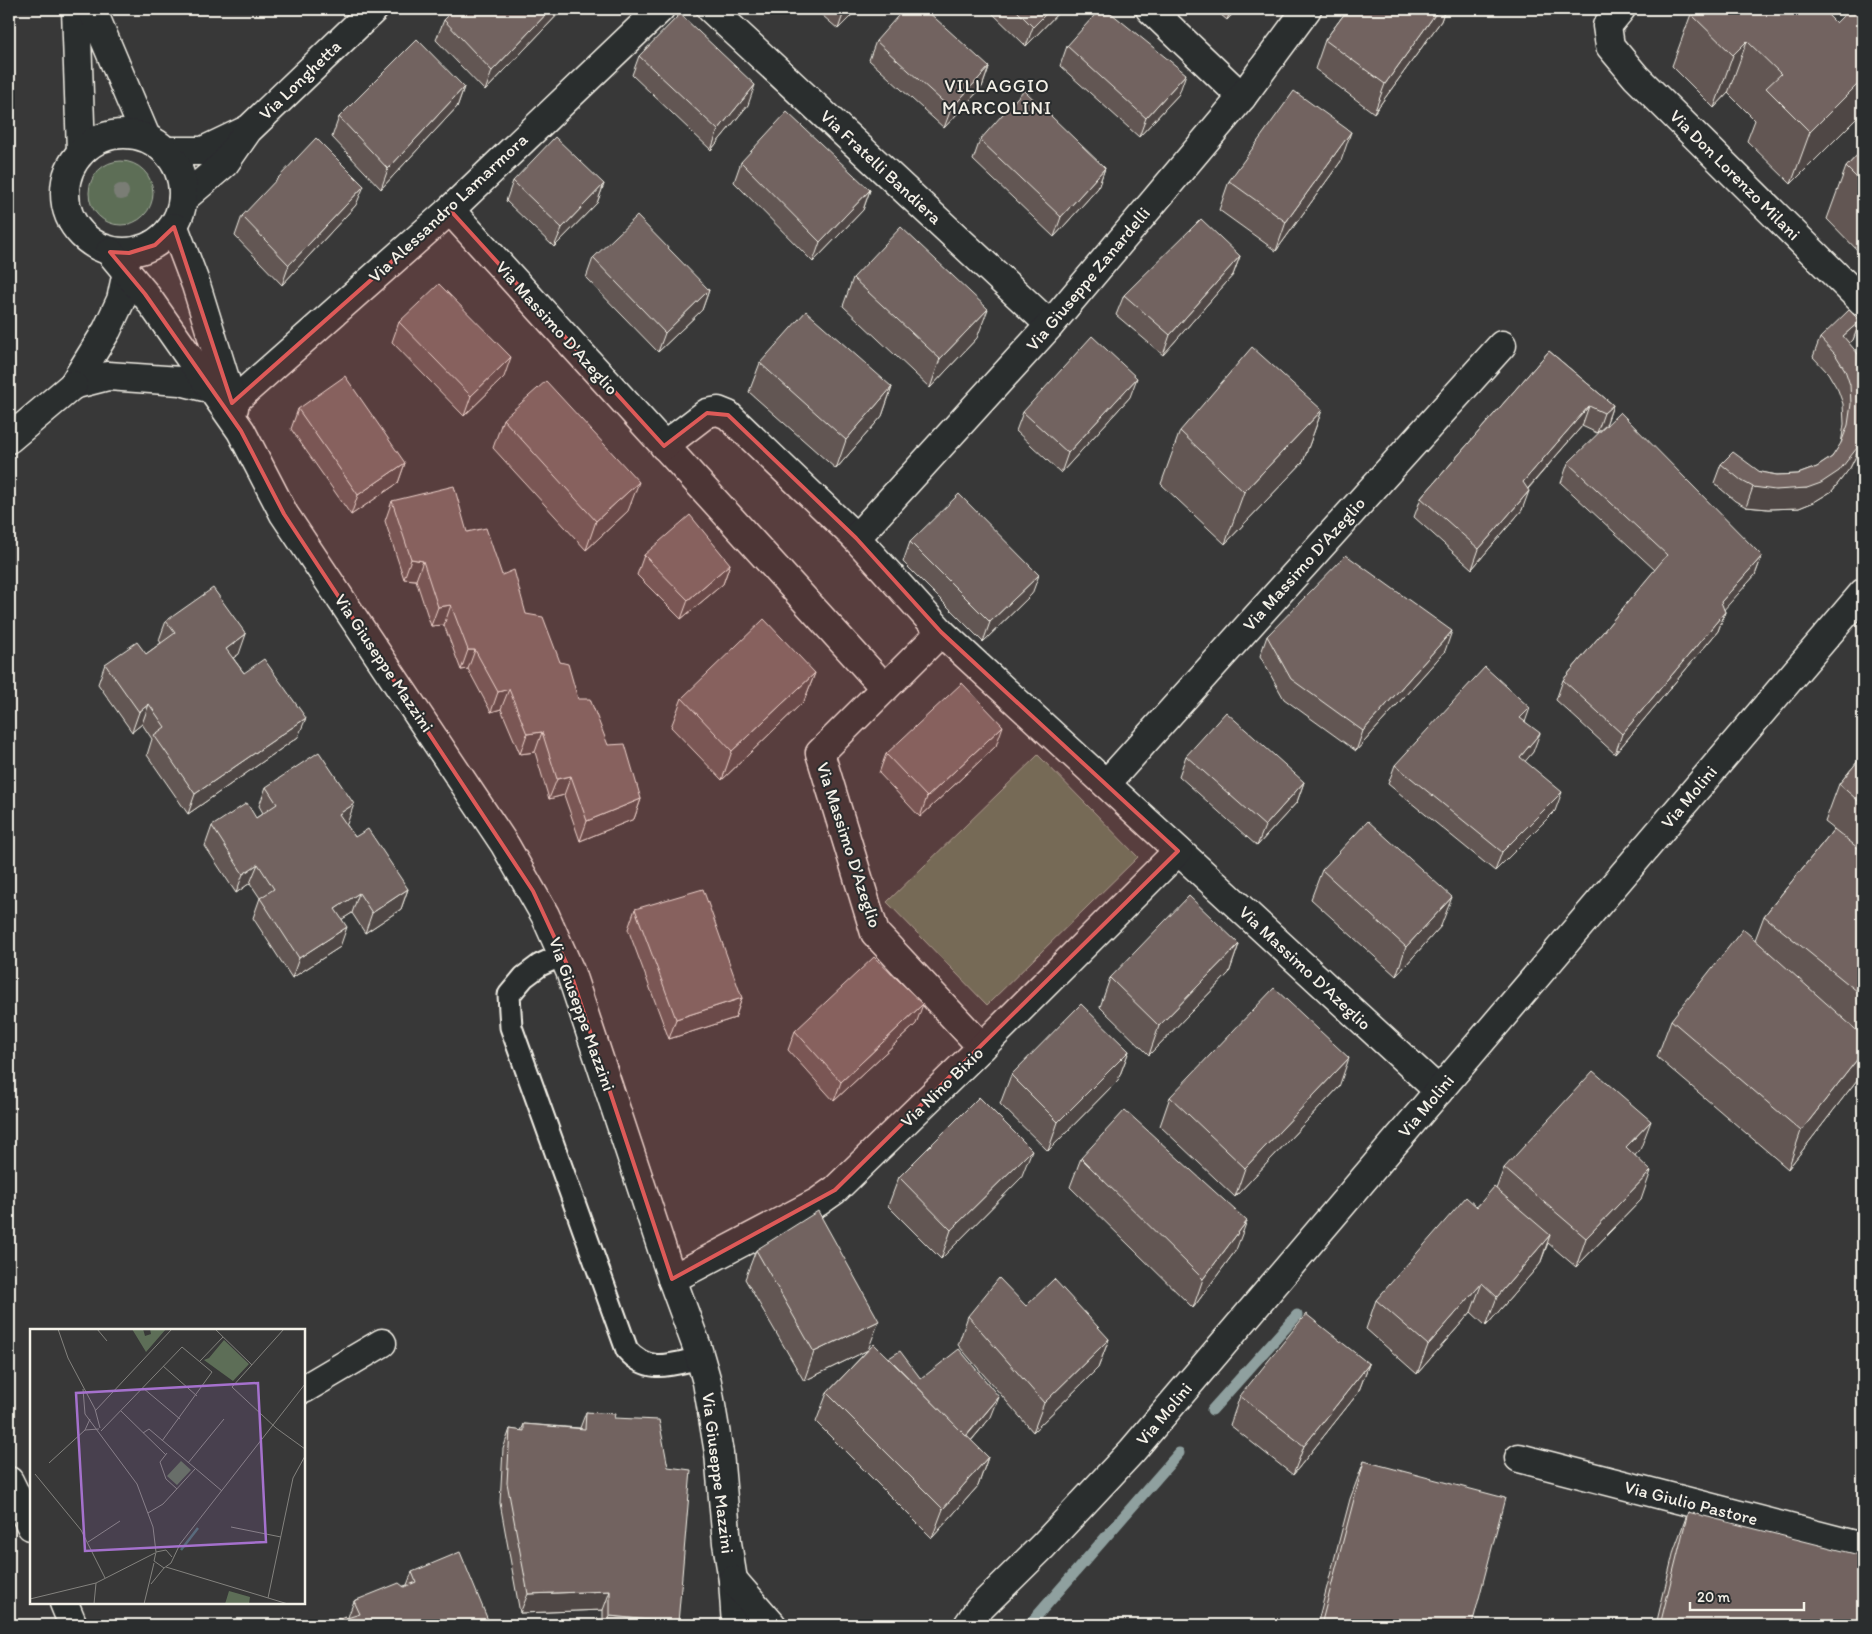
<svg xmlns="http://www.w3.org/2000/svg" width="1872" height="1634" viewBox="0 0 1872 1634" font-family="Itim,sans-serif">
<style>
.green{fill:#5d6e57;stroke:#a8b0a0}
.lines{fill:none;stroke-linecap:round;stroke-linejoin:round}
.stream{stroke:#8fa09f;stroke-width:11}
.lane-casing{stroke:#f4f1e8;stroke-width:25}
.street-casing{stroke:#f4f1e8;stroke-width:31}
.secondary-casing{stroke:#f4f1e8;stroke-width:31}
.lane{stroke:#2a2d2e;stroke-width:21}
.street{stroke:#2a2d2e;stroke-width:28}
.secondary{stroke:#2a2d2e;stroke-width:28}
.tree{fill:#7a7d75}
.wall{fill:#625653;stroke:#f4f1e8}
.shaded-wall{fill:#504644;stroke:#f4f1e8}
.building{fill:#726461;stroke:#f4f1e8}
.marked{fill:#de5a58;fill-opacity:0.2;stroke:#de5a58;stroke-width:4;stroke-linejoin:round}
.labels{text-anchor:middle;stroke-width:4;stroke-linejoin:round;paint-order:stroke}
.street-label{font-size:18px;fill:#f4f1e8;stroke:#2a2d2e}
.neighbourhood-label{font-size:19px;letter-spacing:1px;fill:#f4f1e8;stroke:#2a2d2e}
.inset-river{fill:none;stroke:#4c6a6f;stroke-width:2.5}
.inset-road{fill:none;stroke:#83827e;stroke-width:1}
.view{fill:#a571cd;fill-opacity:0.15;stroke:#a571cd;stroke-width:2.5}
.inset-edge{fill:none;stroke:#f4f1e8;stroke-width:2.5}
</style>
<rect width="100%" height="100%" fill="#383838"/>
<filter id="ink" filterUnits="userSpaceOnUse"><feTurbulence type="fractalNoise" baseFrequency=".02" numOctaves="2"/><feDisplacementMap in="SourceGraphic" scale="10" xChannelSelector="R" yChannelSelector="G"/><feConvolveMatrix kernelMatrix="1 2 1 2 8 2 1 2 1" color-interpolation-filters="sRGB"/></filter>
<g filter="url(#ink)">
<g class="green">
<circle cx="121" cy="193" r="32"/>
<polygon points="1038,755 1138,857 987,1005 887,902"/>
</g>
<g class="lines">
<g class="stream">
<polyline points="1212,1410 1297,1315"/>
<polyline points="1029,1625 1179,1453"/>
</g>
<defs>
<path id="lane" d="M562,955L540,965L524,977L509,995L511,1027L627,1350C649,1375 672,1364 700,1358"/>
<g id="street">
<polyline points="711,9 1050,325"/>
<polyline points="1150,9 1242,97"/>
<polyline points="1621,9 1607,26 1610,46 1636,77 1863,302"/>
<polyline points="168,151 203,151 247,130"/>
<polyline points="184,198 225,163 248,130 374,9"/>
<polyline points="450,210 884,687"/>
<polyline points="127,272 121,300 107,330 73,385 108,376 180,381 212,389"/>
<polyline points="232,403 450,210 660,9"/>
<polyline points="9,439 73,385"/>
<polyline points="664,446 707,413 718,411 728,415 856,538 941,632 1439,1091"/>
<polyline points="856,538 1050,325 1242,97 1307,9"/>
<polyline points="941,632 820,753 875,933 982,1047"/>
<polyline points="1106,784 1502,345"/>
<polyline points="672,1279 818,1202 835,1190 982,1047 1178,851"/>
<polyline points="304,1389 382,1343"/>
<polyline points="1519,1458 1863,1547"/>
<polyline points="9,1481 31,1526"/>
<polyline points="64,1603 73,1625"/>
</g>
<g id="secondary">
<polyline points="76,9 81,151"/>
<polyline points="92,9 146,137"/>
<circle cx="124" cy="193" r="59"/>
<polyline points="174,227 196,285 234,408"/>
<polyline points="110,252 145,294 241,431 284,514 505,845 545,915 570,971 672,1279 697,1347 707,1382 719,1453 727,1543 733,1580 736,1625"/>
<polyline points="733,1580 772,1625"/>
<polyline points="968,1625 979,1609 1043,1546 1132,1451 1863,593"/>
</g>
</defs>
<use href="#lane" class="lane-casing"/>
<use href="#street" class="street-casing"/>
<use href="#secondary" class="secondary-casing"/>
<use href="#lane" class="lane"/>
<use href="#street" class="street"/>
<use href="#secondary" class="secondary"/>
</g>
<circle class="tree" cx="121" cy="192" r="8"/>
<g class="wall">
<polygon points="815,9 858,9 838,29"/>
<polygon points="988,9 1062,9 1026,46"/>
<polygon points="1214,9 1237,9 1227,20"/>
<polygon points="1348,9 1445,9 1441,21 1374,113 1315,69 1325,40"/>
<polygon points="1863,9 1863,112 1791,184 1747,141 1755,120 1728,93 1714,108 1672,66 1691,14 1836,23"/>
<polygon points="561,11 485,91 436,40 444,20"/>
<polygon points="876,41 989,67 982,87 944,128 869,60"/>
<polygon points="1067,46 1179,94 1139,137 1060,66"/>
<polygon points="639,56 748,105 711,150 632,75"/>
<polygon points="464,87 457,107 381,189 332,137 339,117"/>
<polygon points="980,140 1105,168 1098,188 1054,237 973,160"/>
<polygon points="1863,149 1863,256 1827,219 1846,167"/>
<polygon points="1341,161 1276,251 1219,210 1229,181"/>
<polygon points="741,162 870,190 863,210 813,262 734,182"/>
<polygon points="513,181 604,184 597,203 554,247 506,201"/>
<polygon points="356,205 282,285 235,236 242,216"/>
<polygon points="1240,256 1233,275 1163,355 1116,315 1124,295"/>
<polygon points="593,258 709,290 702,310 658,352 586,278"/>
<polygon points="853,278 977,338 930,388 843,306"/>
<polygon points="1860,321 1853,340 1849,344 1855,458 1850,468 1832,491 1814,502 1799,508 1768,509 1746,507 1735,501 1714,483 1721,464 1777,475 1798,474 1817,467 1832,457 1841,444 1844,424 1843,404 1838,390 1828,373 1813,357 1820,338"/>
<polygon points="399,322 504,377 464,416 392,342"/>
<polygon points="1549,351 1613,405 1606,425 1597,433 1582,426 1528,489 1522,510 1472,569 1414,517 1421,498"/>
<polygon points="760,363 892,387 882,416 836,469 749,392"/>
<polygon points="1130,397 1061,473 1016,431 1023,412"/>
<polygon points="298,409 405,463 398,483 351,515 291,429"/>
<polygon points="1322,410 1303,462 1225,544 1161,484 1180,431"/>
<polygon points="503,419 628,511 586,550 493,448"/>
<polygon points="1568,463 1762,556 1755,575 1724,609 1725,612 1718,631 1615,754 1556,700 1563,680 1655,570 1561,483"/>
<polygon points="392,501 467,532 502,575 526,614 560,662 578,699 608,745 641,799 634,819 580,841 564,795 549,799 535,752 520,754 501,709 491,712 468,669 461,670 444,625 431,626 416,580 404,579 385,521"/>
<polygon points="910,542 1032,594 983,642 903,562"/>
<polygon points="644,555 730,564 723,584 681,619 637,575"/>
<polygon points="166,621 239,654 233,658 244,673 298,737 188,814 147,755 152,739 142,724 132,732 98,684 105,664 146,654 161,643 159,640"/>
<polygon points="1267,636 1445,651 1356,751 1284,699 1260,656"/>
<polygon points="815,673 804,701 722,780 671,727 682,698"/>
<polygon points="1525,721 1533,752 1525,761 1555,811 1495,871 1388,784 1395,765"/>
<polygon points="996,746 920,817 879,773 886,754"/>
<polygon points="1863,755 1863,1063 1857,1080 1788,1169 1657,1057 1671,1020 1755,940 1764,916 1834,829 1825,822 1839,784"/>
<polygon points="1186,756 1304,782 1297,802 1257,846 1179,776"/>
<polygon points="266,787 347,824 346,824 355,837 408,889 401,909 365,933 352,913 342,919 340,947 292,978 253,918 260,898 250,883 236,893 205,846 212,826 256,818 263,813 259,806"/>
<polygon points="1322,870 1441,926 1396,976 1311,899"/>
<polygon points="635,909 742,998 735,1018 669,1039 628,929"/>
<polygon points="1239,944 1229,973 1149,1055 1100,1007 1110,978"/>
<polygon points="916,1024 834,1101 788,1050 795,1031"/>
<polygon points="1129,1051 1118,1080 1048,1151 1000,1104 1011,1075"/>
<polygon points="1339,1087 1235,1197 1160,1126 1170,1097"/>
<polygon points="1640,1150 1635,1155 1641,1200 1576,1267 1548,1243 1540,1264 1486,1326 1471,1312 1417,1374 1366,1329 1376,1300 1496,1189 1504,1168"/>
<polygon points="1081,1158 1236,1250 1193,1308 1070,1187"/>
<polygon points="899,1177 1021,1178 941,1259 888,1206"/>
<polygon points="756,1250 868,1349 889,1358 921,1379 991,1417 971,1441 988,1457 978,1486 932,1538 816,1422 827,1393 868,1350 804,1381 745,1279"/>
<polygon points="1026,1306 1109,1339 1098,1368 1033,1432 958,1345 968,1316"/>
<polygon points="1369,1364 1358,1393 1293,1475 1230,1425 1240,1396"/>
<polygon points="586,1412 614,1418 678,1623 677,1625 603,1625 603,1610 520,1613 500,1503 503,1449 510,1429 521,1431 524,1424 580,1428"/>
<polygon points="1364,1461 1472,1625 1317,1625 1350,1499"/>
<polygon points="1688,1512 1863,1625 1656,1625 1674,1550"/>
<polygon points="412,1572 490,1625 347,1618 348,1617 354,1601 407,1585"/>
</g>
<g class="shaded-wall">
<polygon points="551,9 562,9 561,11 485,91 492,71"/>
<polygon points="845,9 858,9 838,29"/>
<polygon points="1051,9 1062,9 1026,46 1033,27"/>
<polygon points="1231,9 1237,9 1227,20"/>
<polygon points="1439,9 1445,9 1441,21 1374,113 1385,84"/>
<polygon points="1747,41 1728,93 1714,108 1733,55"/>
<polygon points="989,67 982,87 944,128 951,109"/>
<polygon points="1186,74 1179,94 1139,137 1146,118"/>
<polygon points="1863,79 1863,112 1791,184 1810,132"/>
<polygon points="755,85 748,105 711,150 718,130"/>
<polygon points="464,87 457,107 381,189 388,169"/>
<polygon points="1351,132 1341,161 1276,251 1286,222"/>
<polygon points="1105,168 1098,188 1054,237 1061,217"/>
<polygon points="604,184 597,203 554,247 562,228"/>
<polygon points="364,186 356,205 282,285 289,265"/>
<polygon points="870,190 863,210 813,262 820,242"/>
<polygon points="1240,256 1233,275 1163,355 1170,335"/>
<polygon points="709,290 702,310 658,352 665,333"/>
<polygon points="988,309 977,338 930,388 940,359"/>
<polygon points="1860,321 1853,340 1836,356 1843,336"/>
<polygon points="511,357 504,377 464,416 471,396"/>
<polygon points="1137,378 1130,397 1061,473 1068,453"/>
<polygon points="892,387 882,416 836,469 846,440"/>
<polygon points="1613,405 1606,425 1597,433 1604,413"/>
<polygon points="1589,406 1582,426 1516,502 1523,482"/>
<polygon points="1322,410 1303,462 1225,544 1244,492"/>
<polygon points="1862,438 1855,458 1850,468 1832,491 1814,502 1799,508 1768,509 1746,507 1753,487 1807,488"/>
<polygon points="405,463 398,483 351,515 358,495"/>
<polygon points="639,482 628,511 586,550 596,521"/>
<polygon points="1529,491 1522,510 1472,569 1479,549"/>
<polygon points="1762,556 1755,575 1714,621 1721,602"/>
<polygon points="411,559 423,561 416,580 404,579"/>
<polygon points="730,564 723,584 681,619 688,600"/>
<polygon points="1039,575 1032,594 983,642 990,622"/>
<polygon points="451,605 444,625 431,626 438,607"/>
<polygon points="1725,612 1718,631 1615,754 1622,734"/>
<polygon points="1452,631 1445,651 1356,751 1363,731"/>
<polygon points="246,634 239,654 219,668 226,649"/>
<polygon points="468,650 475,650 468,669 461,670"/>
<polygon points="815,673 804,701 722,780 732,751"/>
<polygon points="509,689 501,709 491,712 498,692"/>
<polygon points="149,704 142,724 132,732 139,712"/>
<polygon points="1530,708 1523,728 1520,718"/>
<polygon points="306,718 298,737 188,814 195,794"/>
<polygon points="1003,726 996,746 920,817 927,797"/>
<polygon points="542,732 535,752 520,754 527,734"/>
<polygon points="1540,733 1533,752 1513,776 1520,757"/>
<polygon points="571,776 564,795 549,799 557,779"/>
<polygon points="1304,782 1297,802 1257,846 1265,826"/>
<polygon points="1562,792 1555,811 1495,871 1502,852"/>
<polygon points="641,799 634,819 580,841 587,821"/>
<polygon points="354,804 347,824 332,834 339,814"/>
<polygon points="258,864 250,883 236,893 243,874"/>
<polygon points="408,889 401,909 365,933 372,913"/>
<polygon points="359,893 352,913 328,928 335,909"/>
<polygon points="1452,897 1441,926 1396,976 1406,947"/>
<polygon points="347,927 340,947 292,978 299,958"/>
<polygon points="1239,944 1229,973 1149,1055 1159,1026"/>
<polygon points="742,998 735,1018 669,1039 676,1019"/>
<polygon points="923,1004 916,1024 834,1101 841,1082"/>
<polygon points="1129,1051 1118,1080 1048,1151 1058,1122"/>
<polygon points="1863,1052 1863,1063 1857,1080 1788,1169 1801,1131"/>
<polygon points="1349,1058 1339,1087 1235,1197 1245,1168"/>
<polygon points="1651,1121 1640,1150 1616,1176 1626,1147"/>
<polygon points="1032,1150 1021,1178 941,1259 951,1230"/>
<polygon points="1651,1171 1641,1200 1576,1267 1586,1238"/>
<polygon points="1247,1221 1236,1250 1193,1308 1203,1279"/>
<polygon points="1550,1235 1540,1264 1486,1326 1497,1297"/>
<polygon points="1482,1283 1471,1312 1417,1374 1428,1345"/>
<polygon points="879,1321 868,1350 804,1381 814,1352"/>
<polygon points="1109,1339 1098,1368 1033,1432 1044,1403"/>
<polygon points="1369,1364 1358,1393 1293,1475 1304,1446"/>
<polygon points="999,1397 991,1417 957,1457 965,1438"/>
<polygon points="988,1457 978,1486 932,1538 943,1509"/>
<polygon points="610,1591 603,1610 520,1613 528,1594"/>
<polygon points="610,1616 678,1623 677,1625 607,1625"/>
</g>
<g class="building">
<polygon points="455,9 551,9 492,71 444,20"/>
<polygon points="904,9 925,9 989,67 951,109 876,41"/>
<polygon points="1015,9 1051,9 1033,27"/>
<polygon points="1100,9 1106,9 1186,74 1146,118 1067,46"/>
<polygon points="1348,9 1439,9 1385,84 1325,40"/>
<polygon points="1696,9 1822,9 1836,23 1850,9 1863,9 1863,79 1810,132 1766,88 1781,74 1747,41 1733,55 1691,14"/>
<polygon points="680,14 755,85 718,130 639,56"/>
<polygon points="417,39 464,87 388,169 339,117"/>
<polygon points="1024,90 1105,168 1061,217 980,140"/>
<polygon points="1294,91 1351,132 1286,222 1229,181"/>
<polygon points="787,112 870,190 820,242 741,162"/>
<polygon points="555,137 604,184 562,228 513,181"/>
<polygon points="316,138 364,186 289,265 242,216"/>
<polygon points="1863,149 1863,184 1846,167"/>
<polygon points="637,216 709,290 665,333 593,258"/>
<polygon points="1201,219 1240,256 1170,335 1124,295"/>
<polygon points="901,227 988,309 940,359 853,278"/>
<polygon points="439,284 511,357 471,396 399,322"/>
<polygon points="1849,310 1860,321 1843,336 1859,355 1863,367 1863,434 1862,438 1857,448 1839,471 1821,483 1807,488 1775,490 1753,487 1742,481 1721,464 1733,452 1760,472 1777,475 1798,474 1817,467 1832,457 1841,443 1848,425 1851,404 1850,385 1845,370 1835,354 1820,338"/>
<polygon points="806,311 892,387 846,440 760,363"/>
<polygon points="1092,336 1137,378 1068,453 1023,412"/>
<polygon points="1252,347 1322,410 1244,492 1180,431"/>
<polygon points="1549,351 1613,405 1604,413 1589,406 1523,482 1529,491 1479,549 1421,498"/>
<polygon points="345,376 405,463 358,495 298,409"/>
<polygon points="546,381 639,482 596,521 503,419"/>
<polygon points="1620,412 1762,556 1721,602 1725,612 1622,734 1563,680 1667,555 1568,463"/>
<polygon points="454,486 467,532 486,528 502,575 514,570 526,614 543,617 560,662 568,664 578,699 590,699 608,745 625,744 641,799 587,821 571,776 557,779 542,732 527,734 509,689 498,692 475,650 468,650 451,605 438,607 423,561 411,559 392,501"/>
<polygon points="959,494 1039,575 990,622 910,542"/>
<polygon points="690,515 730,564 688,600 644,555"/>
<polygon points="1346,555 1452,631 1363,731 1291,679 1267,636"/>
<polygon points="213,588 246,634 226,649 244,673 264,659 306,718 195,794 154,735 165,727 149,704 139,712 105,664 137,642 146,654 175,633 166,621"/>
<polygon points="764,619 815,673 732,751 682,698"/>
<polygon points="1485,667 1530,708 1520,718 1540,733 1520,757 1562,792 1502,852 1395,765"/>
<polygon points="962,683 1003,726 927,797 886,754"/>
<polygon points="1226,712 1304,782 1265,826 1186,756"/>
<polygon points="319,752 354,804 339,814 355,837 368,829 408,889 372,913 359,893 335,909 347,927 299,958 260,898 274,889 258,864 243,874 212,826 247,803 256,818 277,804 266,787"/>
<polygon points="1863,755 1863,805 1839,784"/>
<polygon points="1368,821 1452,897 1406,947 1322,870"/>
<polygon points="1834,829 1863,852 1863,996 1764,916"/>
<polygon points="703,889 742,998 676,1019 635,909"/>
<polygon points="1189,896 1239,944 1159,1026 1110,978"/>
<polygon points="1743,929 1863,1036 1863,1052 1801,1131 1671,1020"/>
<polygon points="874,957 923,1004 841,1082 795,1031"/>
<polygon points="1274,988 1349,1058 1245,1168 1170,1097"/>
<polygon points="1081,1004 1129,1051 1058,1122 1011,1075"/>
<polygon points="1593,1071 1651,1121 1626,1147 1651,1171 1586,1238 1504,1168"/>
<polygon points="979,1097 1032,1150 951,1230 899,1177"/>
<polygon points="1125,1110 1247,1221 1203,1279 1081,1158"/>
<polygon points="1494,1187 1550,1235 1497,1297 1482,1283 1428,1345 1376,1300 1466,1197 1477,1207"/>
<polygon points="818,1211 879,1321 814,1352 756,1250"/>
<polygon points="999,1278 1026,1306 1054,1279 1109,1339 1044,1403 968,1316"/>
<polygon points="1306,1314 1369,1364 1304,1446 1240,1396"/>
<polygon points="874,1344 988,1457 943,1509 827,1393"/>
<polygon points="959,1349 999,1397 966,1436 889,1358 900,1351 921,1379"/>
<polygon points="586,1412 615,1414 614,1418 659,1420 668,1467 691,1470 678,1623 610,1616 610,1591 528,1594 507,1483 510,1429 524,1431 524,1424 585,1429"/>
<polygon points="1364,1461 1505,1498 1472,1625 1321,1625"/>
<polygon points="1688,1512 1863,1556 1863,1625 1660,1625"/>
<polygon points="460,1552 490,1625 322,1625 345,1616 347,1618 360,1614 354,1601 399,1583 404,1587 416,1582 412,1572"/>
</g>
</g>
<path class="marked" d="M450,210L664,446L707,413L728,415L856,538L941,632L1178,851L835,1190L672,1279L570,971L533,891L284,514L241,431L145,294L110,252L129,253L155,245L174,227L232,403Z"/>
<g class="labels">
<g class="street-label">
<text transform="translate(300 80) rotate(-44)" y="6">Via Longhetta</text>
<text transform="translate(881 167) rotate(43)" y="6">Via Fratelli Bandiera</text>
<text transform="translate(1735 175) rotate(45)" y="6">Via Don Lorenzo Milani</text>
<text transform="translate(448 208) rotate(-43)" y="6">Via Alessandro Lamarmora</text>
<text transform="translate(1088 279) rotate(-50)" y="6">Via Giuseppe Zanardelli</text>
<text transform="translate(557 328) rotate(48)" y="6">Via Massimo D'Azeglio</text>
<text transform="translate(1304 564) rotate(-48)" y="6">Via Massimo D'Azeglio</text>
<text transform="translate(384 663) rotate(56)" y="6">Via Giuseppe Mazzini</text>
<text transform="translate(1689 797) rotate(-50)" y="6">Via Molini</text>
<text transform="translate(849 845) rotate(72)" y="6">Via Massimo D'Azeglio</text>
<text transform="translate(1305 968) rotate(43)" y="6">Via Massimo D'Azeglio</text>
<text transform="translate(582 1014) rotate(70)" y="6">Via Giuseppe Mazzini</text>
<text transform="translate(942 1087) rotate(-44)" y="6">Via Nino Bixio</text>
<text transform="translate(1426 1106) rotate(-50)" y="6">Via Molini</text>
<text transform="translate(1164 1414) rotate(-50)" y="6">Via Molini</text>
<text transform="translate(718 1473) rotate(83)" y="6">Via Giuseppe Mazzini</text>
<text transform="translate(1691 1503) rotate(14)" y="6">Via Giulio Pastore</text>
</g>
<g class="neighbourhood-label">
<text x="997" y="92">VILLAGGIO<tspan x="997" dy="22">MARCOLINI</tspan></text>
</g>
</g>
<g transform="translate(30 1329)">
<rect width="275" height="275" fill="#383838"/>
<path d="M102,0H113L115,7L121,5L120,0H136L116,23ZM194,11L219,35L203,52L174,31L179,29ZM151,132L161,141L147,156L137,147ZM199,262L220,268L219,275H195Z" fill="#5d6e57"/>
<path class="inset-river" d="M151,221L168,199"/>
<path class="inset-road" d="M28,0L38,29L65,80L70,99M67,0L77,12M185,0L222,36M254,0L202,58L246,99L275,120M170,32L193,8M133,37L167,67M113,59L150,90M53,60L55,85L107,155L123,198L126,223L124,232L134,239L141,234L150,215L275,55M65,82L142,0M91,82L136,126M60,90L55,101L69,100M71,102L152,18L182,43L132,112M113,104L119,100L192,162M137,124L130,133L136,150L147,160M19,134L55,101M158,134L194,90M5,145L51,201L75,249M118,184L133,175L165,140M201,198L251,208M58,213L90,192M126,223L136,221L142,228M136,238L258,275M121,255L134,239M238,269L263,149L275,127M0,270L66,254L125,224M64,275L66,254M114,275L124,234"/>
<path class="view" d="M228,54L236,213L55,222L46,64Z"/>
<rect width="275" height="275" class="inset-edge"/>
</g>
<rect width="1872" height="1634" fill="none" stroke="#2a2d2e" stroke-width="30"/>
<rect x="15" y="15" width="1842" height="1604" fill="none" stroke="#f4f1e8" stroke-width="2" filter="url(#ink)"/>
<path d="M1690 1602v8h114v-8" fill="none" stroke="#f4f1e8" stroke-width="2.5"/>
<text x="1697" y="1602" font-size="15" fill="#f4f1e8" stroke="#2a2d2e" stroke-width="4" paint-order="stroke">20 m</text>
</svg>
